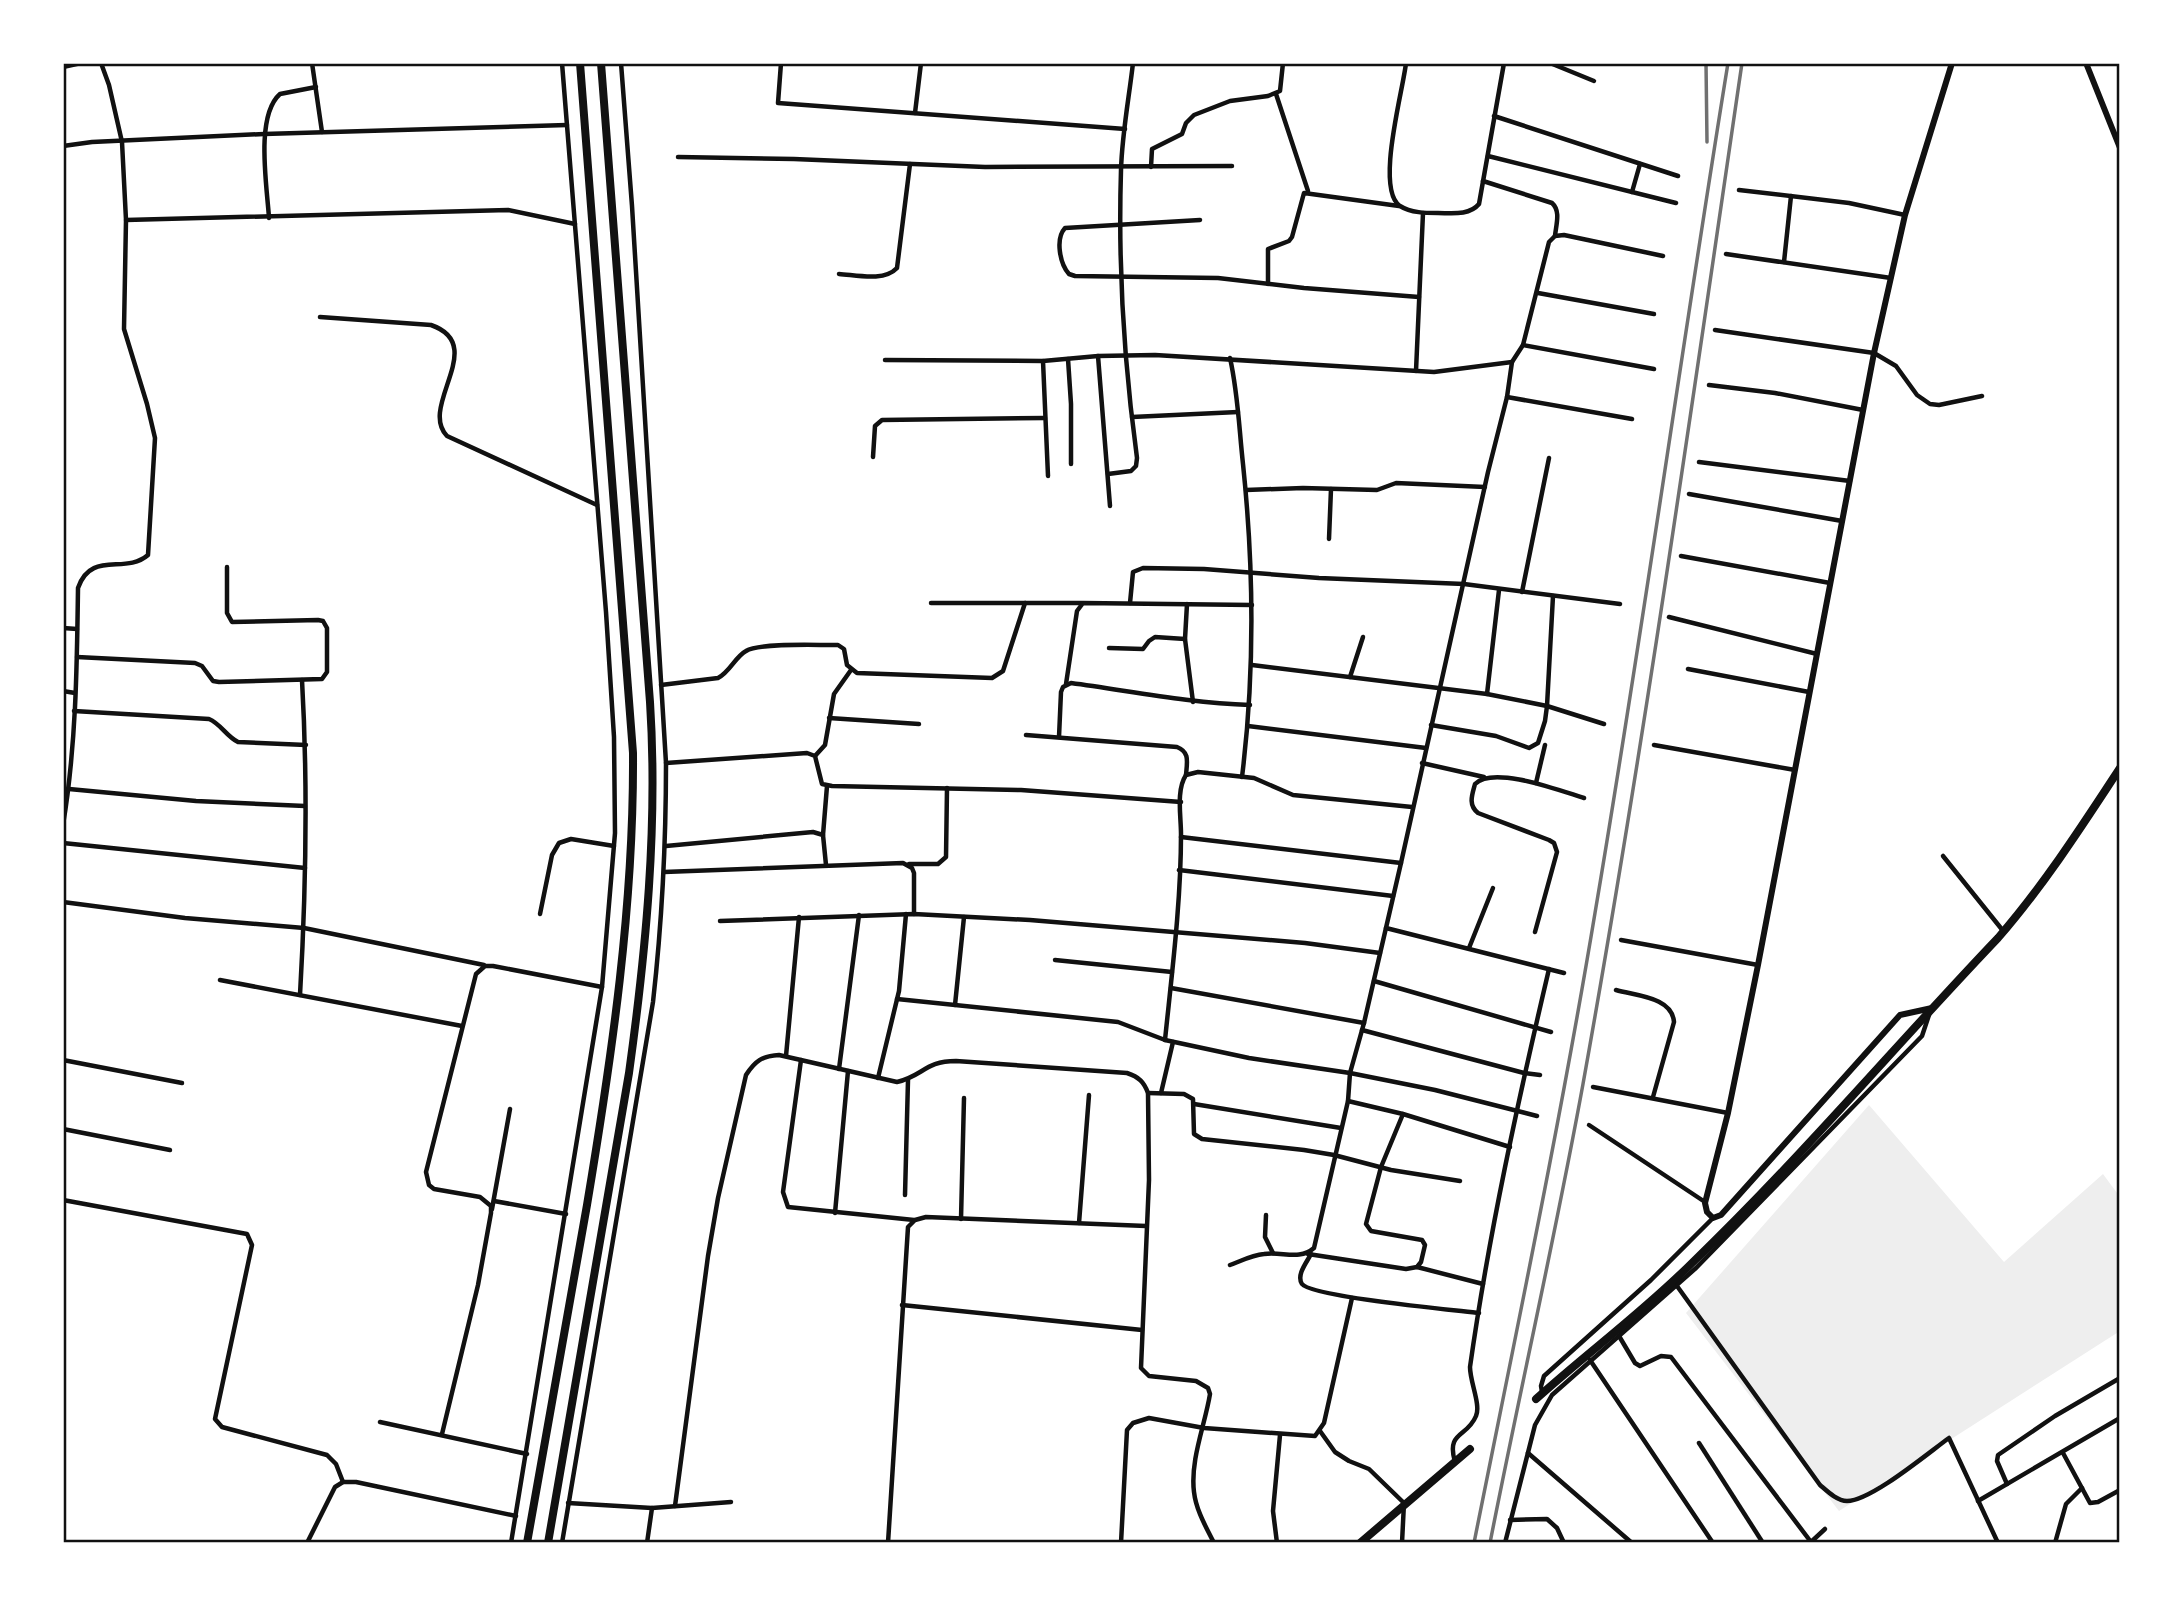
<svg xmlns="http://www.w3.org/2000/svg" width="2183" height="1606" viewBox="0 0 2183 1606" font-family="Montserrat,sans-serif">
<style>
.green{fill:#eee}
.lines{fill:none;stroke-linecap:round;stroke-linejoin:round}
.minor{stroke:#111;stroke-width:4.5}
.tertiary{stroke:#111;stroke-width:6}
.primary{stroke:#111;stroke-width:8}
.trunk{stroke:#111;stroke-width:8}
.rail{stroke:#707070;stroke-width:3.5}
.neatline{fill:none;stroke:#111;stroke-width:2.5}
</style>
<rect width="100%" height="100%" fill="#fff"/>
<polygon class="green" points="1869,1105 2004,1262 2103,1174 2120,1197 2120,1331 1839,1511 1686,1313"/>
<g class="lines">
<g class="minor">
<polyline points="312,63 322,132"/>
<polyline points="781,63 778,103 1125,129"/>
<path d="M1406,63C1403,91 1375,189 1400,206C1411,213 1426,213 1438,213C1451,213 1469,216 1479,204L1504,63"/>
<polyline points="1550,63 1594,81"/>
<polyline points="63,67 81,63"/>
<polyline points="1276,94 1308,191"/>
<polyline points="915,113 921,63"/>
<polyline points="1494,116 1678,176"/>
<polyline points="63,146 92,142 264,134 567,125"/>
<polyline points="1488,156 1676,203"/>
<polyline points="678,157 794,159 985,167 1232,166"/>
<polyline points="1151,167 1152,149 1182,134 1186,123 1194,115 1230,101 1268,96 1280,91 1283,63"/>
<path d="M1483,181L1552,203C1561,211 1556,225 1555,236"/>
<polyline points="1739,190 1849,203 1905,215"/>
<polyline points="1632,192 1640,164"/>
<path d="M269,218C267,186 255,116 280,94L316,87"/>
<polyline points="126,220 508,210 575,224"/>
<path d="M1200,220L1065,228C1055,239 1060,264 1069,274L1075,276L1218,278L1304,288L1419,297"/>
<polyline points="1726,254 1891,278"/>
<polyline points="1784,262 1791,196"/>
<path d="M839,274C856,275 884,282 897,268L910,164"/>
<polyline points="1268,284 1268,249 1289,241 1292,237 1304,193 1399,206"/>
<polyline points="1538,293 1654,314"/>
<path d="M320,317L431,325C489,345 418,406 447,436L597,505"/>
<polyline points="1715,330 1874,353 1896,366 1917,395 1930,404 1939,405 1982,396"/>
<polyline points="1523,345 1654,369"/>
<polyline points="1098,356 1110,506"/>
<path d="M1230,358C1238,393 1239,428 1243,464C1254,569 1255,672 1242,777"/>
<polyline points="1068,359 1071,404 1071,464"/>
<polyline points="885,360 1043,361 1098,356 1155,355 1434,372 1512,362"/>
<polyline points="1043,361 1048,476"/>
<polyline points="1416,371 1423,213"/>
<polyline points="1709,385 1775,393 1863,410"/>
<polyline points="1507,397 1632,419"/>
<polyline points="1132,417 1238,412"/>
<polyline points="873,457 875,426 882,420 1045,418"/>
<polyline points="1699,462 1850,481"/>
<path d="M1108,474L1131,471L1136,466L1137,458C1124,363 1118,266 1121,170C1122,134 1129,98 1133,63"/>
<polyline points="1246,490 1303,488 1377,490 1396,483 1485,487"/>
<polyline points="1689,494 1842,521"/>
<polyline points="1329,539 1331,489"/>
<polyline points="1681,556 1830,583"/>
<polyline points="1522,592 1549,458"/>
<polyline points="931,603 1082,603"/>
<polyline points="1130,603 1133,572 1143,568 1204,569 1319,578 1464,584 1620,604"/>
<polyline points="1187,604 1185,639 1193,702"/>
<polyline points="1669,617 1817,654"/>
<polyline points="63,628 77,629"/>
<polyline points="1109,648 1143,649 1149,641 1155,637 1185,639"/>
<polyline points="77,657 195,663 202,666 213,681 219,682 322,679 327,672 327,628 323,621 318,620 232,622 227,613 227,567"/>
<polyline points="1252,665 1487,694 1547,706 1604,724"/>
<polyline points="1688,669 1809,692"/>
<polyline points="1350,677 1363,637"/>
<polyline points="1066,684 1077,611 1083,603 1252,605"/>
<path d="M661,685L718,678C730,672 735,657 746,651C759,643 812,645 830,645H838L844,649L847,665L857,673L992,678L1003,671L1025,603"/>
<polyline points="63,691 75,693"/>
<polyline points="1487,694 1499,590"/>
<path d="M74,711L209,719C221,724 226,736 238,742L306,745"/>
<polyline points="829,718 919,724"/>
<polyline points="1431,725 1496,736 1529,748 1538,743 1545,721 1547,706 1553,596"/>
<polyline points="1248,726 1426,748"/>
<path d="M1026,735L1177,747C1190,752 1187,762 1186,775"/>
<path d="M1059,737L1061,692L1063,687L1071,683C1131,691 1189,703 1250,705"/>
<polyline points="1654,745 1795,770"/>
<polyline points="815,756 825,745 834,694 851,670"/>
<polyline points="666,763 807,753 815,756 822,784 832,786 1021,790 1181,802"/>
<polyline points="1422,763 1484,777"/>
<polyline points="1536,783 1545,745"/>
<polyline points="69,789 196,801 305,806"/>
<path d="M63,825C76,747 77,667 78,588C91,550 125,575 148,555L155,438L147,404L124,329L126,220L122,142L109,85L101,63"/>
<polyline points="823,835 827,786"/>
<polyline points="1181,837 1401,863"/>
<polyline points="63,843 305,868"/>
<polyline points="666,846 813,832 823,835 826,865"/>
<polyline points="1943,856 2004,932"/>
<polyline points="909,864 938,864 946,857 947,788"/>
<polyline points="1179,870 1393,896"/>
<polyline points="664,872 903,863 912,868 914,873 914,914"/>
<polyline points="63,902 185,918 304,928 484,965"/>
<polyline points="540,914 552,855 559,843 571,839 614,846"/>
<polyline points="720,921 914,914 1030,920 1305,943 1380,953"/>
<polyline points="1386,928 1564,973"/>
<path d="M1535,932L1557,852L1554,843L1549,840L1478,813C1468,805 1472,795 1475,784C1493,765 1561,791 1584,798"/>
<polyline points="1621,940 1758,965"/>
<polyline points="1469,948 1493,888"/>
<polyline points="1055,960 1172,972"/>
<polyline points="220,980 462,1026"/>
<polyline points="1374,981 1551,1032"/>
<polyline points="1171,988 1364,1023"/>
<path d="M1616,990C1637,996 1672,997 1674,1022L1653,1097"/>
<path d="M300,995C306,891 308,785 302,680"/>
<polyline points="897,999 1118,1022 1165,1040 1249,1058 1350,1073 1435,1090 1537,1116"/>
<polyline points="955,1005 964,917"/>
<polyline points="1362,1030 1524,1073 1540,1075"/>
<path d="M1165,1040C1172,972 1181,902 1181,834C1181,816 1176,790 1186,775L1198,772L1254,778L1293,795L1412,807"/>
<polyline points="786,1056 799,917"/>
<polyline points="63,1060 182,1083"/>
<polyline points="801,1060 783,1192 788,1207 914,1220"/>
<polyline points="839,1069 859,915"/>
<polyline points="878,1078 899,991 906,914"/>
<polyline points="1593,1087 1728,1113"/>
<polyline points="1148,1093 1184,1094 1193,1099 1194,1134 1202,1139 1304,1150 1334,1155 1391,1170 1460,1181"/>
<polyline points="1161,1093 1173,1042"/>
<polyline points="1348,1101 1403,1114 1510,1147"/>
<polyline points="1194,1104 1341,1128"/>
<polyline points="1589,1125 1705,1202"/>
<polyline points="63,1129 170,1150"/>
<polyline points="905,1195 908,1080"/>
<polyline points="63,1200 247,1234 252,1245 215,1419 222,1427 327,1455 336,1464 343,1482"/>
<polyline points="494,1201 566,1214"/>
<polyline points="492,1209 510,1109"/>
<polyline points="835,1213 848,1071"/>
<polyline points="1266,1215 1265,1237 1273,1253"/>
<polyline points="961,1219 964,1098"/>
<polyline points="1079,1223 1089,1095"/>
<polyline points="1308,1254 1406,1269 1417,1267 1421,1262 1425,1245 1422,1240 1371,1231 1366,1224 1381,1167 1403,1114"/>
<path d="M1311,1254C1307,1262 1296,1275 1302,1284C1312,1297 1454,1310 1479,1313"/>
<path d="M1230,1265C1241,1261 1252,1255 1264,1254C1282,1251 1299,1261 1314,1248L1348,1101L1350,1073L1364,1023L1401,863L1488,472L1507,397L1512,362L1523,345L1549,242L1555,236L1564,235L1663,256"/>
<polyline points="1417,1267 1483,1284"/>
<path d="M1677,1286L1820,1485C1827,1491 1837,1501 1847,1501C1871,1501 1928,1453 1949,1438L1998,1543"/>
<polyline points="902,1305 1142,1330"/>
<polyline points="1619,1336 1635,1363 1640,1366 1661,1356 1671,1357 1811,1542"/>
<polyline points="1590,1360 1713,1543"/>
<polyline points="1542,1392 1541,1386 1544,1376 1651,1280 1713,1218"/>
<polyline points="380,1422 527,1454"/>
<polyline points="1320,1431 1335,1452 1349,1461 1369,1469 1404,1503 1402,1543"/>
<polyline points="442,1434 478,1285 491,1213 491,1206 480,1197 434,1189 429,1185 426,1172 476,974 485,966 493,966 602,987"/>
<polyline points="1699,1443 1763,1543"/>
<polyline points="1528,1453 1632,1543"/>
<polyline points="2063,1453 2090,1503 2098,1502 2120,1490"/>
<path d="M1455,1462C1446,1431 1467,1438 1476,1416C1481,1405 1470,1382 1470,1367C1489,1233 1518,1101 1549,969"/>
<polyline points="2007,1484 1997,1461 1998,1455 2055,1416 2120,1378"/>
<polyline points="1978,1501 2120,1418"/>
<polyline points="568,1503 652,1508 731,1502"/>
<path d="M675,1506L708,1256L718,1198L746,1075C755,1061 762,1056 779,1055L897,1082C923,1076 925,1061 956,1061L1127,1073C1139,1077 1144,1082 1148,1093L1149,1180L1141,1368L1149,1376L1196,1381L1208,1388L1210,1394C1205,1425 1190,1460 1194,1492C1196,1510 1206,1527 1214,1543"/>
<polyline points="1510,1520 1547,1519 1557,1528 1564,1543"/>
<polyline points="1811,1542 1825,1529"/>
<polyline points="307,1543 335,1487 343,1482 356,1482 516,1516"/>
<polyline points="511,1543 602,987 615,833 614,737 606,612 562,63"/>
<path d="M562,1543L653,1002C662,922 666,843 666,763L632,206L621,63"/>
<polyline points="647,1543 652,1508"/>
<polyline points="888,1543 908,1227 915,1220 926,1217 1146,1226"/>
<polyline points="1121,1543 1127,1430 1133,1423 1149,1418 1204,1428 1315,1436 1324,1423 1352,1298"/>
<polyline points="1277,1543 1273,1511 1280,1435"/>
<polyline points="1505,1543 1535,1425 1552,1395 1696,1268 1922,1036 1929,1015"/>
<polyline points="2055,1543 2066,1504 2082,1488"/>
</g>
<g class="tertiary">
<polyline points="2086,63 2120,148"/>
<polyline points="1932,1008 1900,1015 1721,1215 1713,1218 1707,1212 1705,1203 1728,1113 1758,965 1874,353 1905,215 1952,63"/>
</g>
<g class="primary">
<path d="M1536,1399C1587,1353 1643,1312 1692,1263C1799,1160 1895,1046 1998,938C2044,885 2082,826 2120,768"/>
<polyline points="1360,1543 1470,1449"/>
</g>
<g class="trunk">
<path d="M527,1543C547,1430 567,1318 587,1205C612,1055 634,905 633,753L580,63"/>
<path d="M548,1543L629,1073C646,950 658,826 650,702L601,63"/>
</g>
<g class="rail">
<polyline points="1706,63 1707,142"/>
<path d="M1474,1543C1516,1333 1560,1124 1595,913C1643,630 1682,346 1728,63"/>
<path d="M1490,1543C1520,1390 1555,1238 1583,1084C1644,745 1692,404 1742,63"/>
</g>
</g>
<rect width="2183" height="1606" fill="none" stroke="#ffffff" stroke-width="130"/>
<rect x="65" y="65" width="2053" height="1476" class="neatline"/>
</svg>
